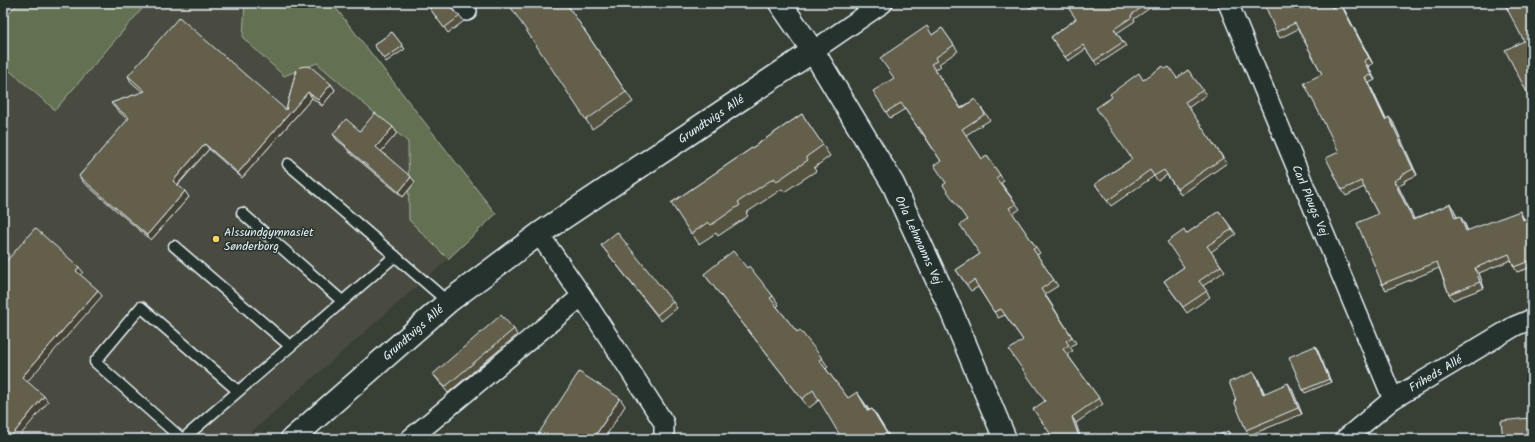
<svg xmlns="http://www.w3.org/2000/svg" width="1535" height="442" viewBox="0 0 1535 442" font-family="Kalam,sans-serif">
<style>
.built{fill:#484c41}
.green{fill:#637051;stroke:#a6b0a4}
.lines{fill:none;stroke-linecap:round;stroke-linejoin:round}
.lane-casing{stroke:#e8f1f8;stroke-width:13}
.street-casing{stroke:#e8f1f8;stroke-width:22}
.secondary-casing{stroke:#e8f1f8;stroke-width:25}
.lane{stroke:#26332d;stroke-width:10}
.street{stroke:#26332d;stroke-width:19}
.secondary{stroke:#26332d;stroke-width:22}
.wall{fill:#555241;stroke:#e8f1f8}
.shaded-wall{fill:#454235;stroke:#e8f1f8}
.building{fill:#635f4c;stroke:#e8f1f8}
.poi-dot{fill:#ffd166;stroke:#26332d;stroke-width:1.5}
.labels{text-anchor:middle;stroke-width:3;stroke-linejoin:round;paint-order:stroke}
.street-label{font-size:12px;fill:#e8f1f8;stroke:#26332d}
.poi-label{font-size:12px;fill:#e8f1f8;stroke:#26332d;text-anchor:start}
</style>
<rect width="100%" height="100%" fill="#384036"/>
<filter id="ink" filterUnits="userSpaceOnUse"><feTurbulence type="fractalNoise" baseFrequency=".025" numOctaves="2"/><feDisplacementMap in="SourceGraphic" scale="8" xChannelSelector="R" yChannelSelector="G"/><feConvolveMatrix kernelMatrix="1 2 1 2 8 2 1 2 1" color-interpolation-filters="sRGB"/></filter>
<g filter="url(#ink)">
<polygon class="built" points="3,3 245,3 243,39 284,76 317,63 408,142 409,220 448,259 243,439 3,439"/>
<g class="green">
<polygon points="18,3 147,3 55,110 3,65 3,21"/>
<polygon points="245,3 332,3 496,214 448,259 409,220 408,142 317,63 284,76 243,38"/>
</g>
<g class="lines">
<defs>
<g id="lane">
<polyline points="288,164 395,256"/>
<polyline points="242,213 342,301"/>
<polyline points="174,246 290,346"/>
<polyline points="182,439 95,362 141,307 238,391"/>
<polyline points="183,439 395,256 448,302"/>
</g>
<g id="street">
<polyline points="462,3 467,11"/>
<path id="s1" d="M1228,3L1393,399"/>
<polyline points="813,51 883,3"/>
<polyline points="539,234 582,296 664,423 664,439"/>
<polyline points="410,439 582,296"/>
<path id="s2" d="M1345,439L1393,399L1515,326L1532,319"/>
</g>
<g id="secondary">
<path id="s3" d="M780,3L813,51L893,184L950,308L1005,439"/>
<path id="s4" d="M292,439L448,302L539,234L813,51"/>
</g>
</defs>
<use href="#lane" class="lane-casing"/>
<use href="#street" class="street-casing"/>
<use href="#secondary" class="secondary-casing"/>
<use href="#lane" class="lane"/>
<use href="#street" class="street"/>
<use href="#secondary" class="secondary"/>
</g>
<g class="wall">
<polygon points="426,3 453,8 455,12 460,16 464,21 448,33"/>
<polygon points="566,3 633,102 592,129 586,120"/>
<polygon points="1027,3 1037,3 1030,8"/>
<polygon points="1110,3 1157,3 1134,19 1135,21 1117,33 1126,46 1097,65 1086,49 1068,61 1051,37 1076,19"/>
<polygon points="1269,3 1333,7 1344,9 1373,64 1368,66 1375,80 1369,83 1386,119 1389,117 1393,122 1417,175 1404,181 1405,183 1398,186 1414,219 1450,204 1454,210 1457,217 1464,222 1468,231 1523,217 1525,220 1532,217 1532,267 1517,272 1514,267 1511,260 1479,273 1484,288 1453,300 1449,294 1439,268 1386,290 1382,284 1378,214 1364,187 1346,196 1342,190 1339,152 1322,74 1298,29 1280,38 1276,32"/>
<polygon points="942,28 958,51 939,64 941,66 935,70 961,108 975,99 990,120 966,135 982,159 987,156 1004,181 1001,183 1020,209 1013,214 1040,253 1037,255 1058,286 1045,294 1076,343 1070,347 1073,351 1067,354 1103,404 1076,423 1045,401 1023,340 1005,315 998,318 978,287 971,291 956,270 980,254 967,220 946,183 941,161 923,134 922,134 905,109 890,118 886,112 894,78 932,35"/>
<polygon points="392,32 405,49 386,62 374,45"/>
<polygon points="1165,69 1177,78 1188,70 1206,95 1188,108 1227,163 1181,195 1167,175 1158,181 1154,176 1111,206 1095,184 1132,159 1143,80"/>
<polygon points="296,71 331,84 335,90 322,106 312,98 242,178 209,149 178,185 189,197 151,240 83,182 79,176 128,120 115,108 111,103 143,92 131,82 128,76 286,110"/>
<polygon points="802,114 830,156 814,168 816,171 784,192 782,189 746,213 748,216 718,236 716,233 699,244 671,203"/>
<polygon points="360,131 397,133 381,151 415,182 403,197 349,152 346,147 337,140 333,134"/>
<polygon points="1219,211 1236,234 1211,252 1225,271 1203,286 1210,297 1187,313 1164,281 1184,267 1186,234"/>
<polygon points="601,245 673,302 677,308 661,321"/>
<polygon points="747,268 773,296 779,305 777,307 797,332 822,358 828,367 826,369 848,398 864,402 869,410 872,409 878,418 819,400 809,408 711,283 704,274"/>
<polygon points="514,329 517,335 448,393 437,379 433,374"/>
<polygon points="1315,346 1317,349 1331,382 1305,393 1303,390"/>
<polygon points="1254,372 1257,377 1265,394 1292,389 1302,414 1250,435 1246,430 1236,400"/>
</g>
<g class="shaded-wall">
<polygon points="449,3 452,3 453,8 458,17"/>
<polygon points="1340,3 1344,9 1373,64 1369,58"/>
<polygon points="1364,61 1368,66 1375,80 1371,75"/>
<polygon points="1365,77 1369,83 1388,125 1385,120"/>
<polygon points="331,84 335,90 322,106 318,100"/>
<polygon points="308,92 312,98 242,178 238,173"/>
<polygon points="1389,117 1393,122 1417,175 1413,169"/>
<polygon points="393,127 397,133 380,153 376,147"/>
<polygon points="205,144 209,149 176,186 173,181"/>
<polygon points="411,177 415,182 403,197 399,192"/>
<polygon points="1394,181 1398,186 1417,225 1413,220"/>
<polygon points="185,191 189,197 151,240 147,235"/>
<polygon points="1450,204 1454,210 1459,223 1455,218"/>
<polygon points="1520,211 1523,217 1527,226 1523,220"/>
<polygon points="1460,216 1464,222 1470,237 1466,231"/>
<polygon points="79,267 83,272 79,276 76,271"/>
<polygon points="1475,268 1479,273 1484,288 1480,282"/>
<polygon points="98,290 102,296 26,383 22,377"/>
<polygon points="1315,346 1317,349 1331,382 1329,379"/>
<polygon points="1254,372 1257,377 1267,400 1263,394"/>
<polygon points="1288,383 1292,389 1302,414 1298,408"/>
<polygon points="857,392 864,402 875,420 868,411"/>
<polygon points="44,396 48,402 17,439 9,439"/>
<polygon points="620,398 625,406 604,439 593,439"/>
<polygon points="872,409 878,418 891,439 890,439"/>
<polygon points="1072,417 1076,423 1081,439 1078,434"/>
<polygon points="1529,418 1531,421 1532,439 1530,439"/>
<polygon points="1228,431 1232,437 1233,439 1231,439"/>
</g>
<g class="building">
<polygon points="426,3 449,3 454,11 460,16 444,28"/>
<polygon points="508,3 566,3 626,92 586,120"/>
<polygon points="1065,3 1107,3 1108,4 1110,3 1148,3 1131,15 1132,17 1114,29 1123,42 1094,61 1083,45 1065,57 1051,37 1076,19"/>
<polygon points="1269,3 1330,3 1332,8 1340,3 1369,58 1364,61 1371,75 1365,77 1385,120 1389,117 1413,169 1400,176 1401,177 1394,181 1413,220 1450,204 1455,218 1460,216 1466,231 1520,211 1523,220 1532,217 1532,260 1514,267 1509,254 1475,268 1480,282 1449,294 1437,262 1382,284 1357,223 1378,214 1361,181 1342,190 1326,158 1339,152 1304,83 1322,74 1295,23 1276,32 1265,5"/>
<polygon points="1504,3 1532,3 1532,102 1505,50 1524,41"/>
<polygon points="179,17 286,110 296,71 300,67 306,66 311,67 331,84 318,100 308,92 238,173 205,144 173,181 185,191 147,235 79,176 129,118 111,103 145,91 128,76"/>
<polygon points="927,26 932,35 942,28 954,45 935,58 937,61 931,64 961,109 975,99 985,114 962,129 982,159 987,156 1000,175 996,178 1016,204 1009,208 1036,247 1033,249 1054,280 1041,289 1072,337 1066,341 1069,345 1063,349 1099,398 1072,417 1078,434 1081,439 1054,439 1033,409 1045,401 1009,350 1023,340 1001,309 994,312 974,280 967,285 956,270 980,254 960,225 967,220 943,185 946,183 934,165 941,161 919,127 918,128 901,103 886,112 873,91 894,78 880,58"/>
<polygon points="392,32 403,46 384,59 374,45"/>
<polygon points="1163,66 1165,69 1169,67 1177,78 1188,70 1203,90 1185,102 1223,158 1177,189 1164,170 1154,176 1150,170 1107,201 1095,184 1132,159 1096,108 1112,97 1110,94 1139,73 1143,80"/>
<polygon points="375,113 393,127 376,147 411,177 399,192 345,147 346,146 333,134 346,119 360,131"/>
<polygon points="802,114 823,145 806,157 808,160 777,181 774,178 738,202 740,205 711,225 708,222 691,234 671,203"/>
<polygon points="1219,211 1232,229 1207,246 1221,266 1199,281 1207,291 1183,307 1164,281 1184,267 1167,242 1184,230 1186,234"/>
<polygon points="35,228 79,267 76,271 98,290 22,377 44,396 9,439 3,439 3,265"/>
<polygon points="617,232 673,302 657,315 601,245"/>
<polygon points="733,251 747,268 749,266 773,296 770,298 797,332 800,330 822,358 819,360 848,398 857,392 868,411 872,409 890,439 842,439 813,390 802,399 704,274"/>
<polygon points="501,315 514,329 445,387 433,374"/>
<polygon points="1315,346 1329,379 1303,390 1289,357"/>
<polygon points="579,372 620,398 593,439 535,439"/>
<polygon points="1254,372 1263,394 1288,383 1298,408 1246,430 1234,401 1236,400 1229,382"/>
<polygon points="1529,418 1530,439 1503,439 1501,421"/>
<polygon points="1228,431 1231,439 1210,439"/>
</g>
</g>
<circle class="poi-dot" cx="216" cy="239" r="4"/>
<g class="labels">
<g class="street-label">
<text dy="4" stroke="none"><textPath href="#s4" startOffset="528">Grundtvigs Allé</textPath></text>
<text dy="4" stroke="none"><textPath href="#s1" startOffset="214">Carl Plougs Vej</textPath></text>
<text dy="4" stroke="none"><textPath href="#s3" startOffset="275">Orla Lehmanns Vej</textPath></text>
<text dy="4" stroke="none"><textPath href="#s4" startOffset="161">Grundtvigs Allé</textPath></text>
<text dy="4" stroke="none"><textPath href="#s2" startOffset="112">Friheds Allé</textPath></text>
</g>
<g class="poi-label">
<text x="224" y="236">Alssundgymnasiet<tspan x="224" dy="14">Sønderborg</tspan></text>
</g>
</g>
<rect width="1535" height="442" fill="none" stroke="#26332d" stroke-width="16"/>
<rect x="8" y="8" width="1519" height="426" fill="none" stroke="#e8f1f8" stroke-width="1.5" filter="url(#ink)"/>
</svg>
